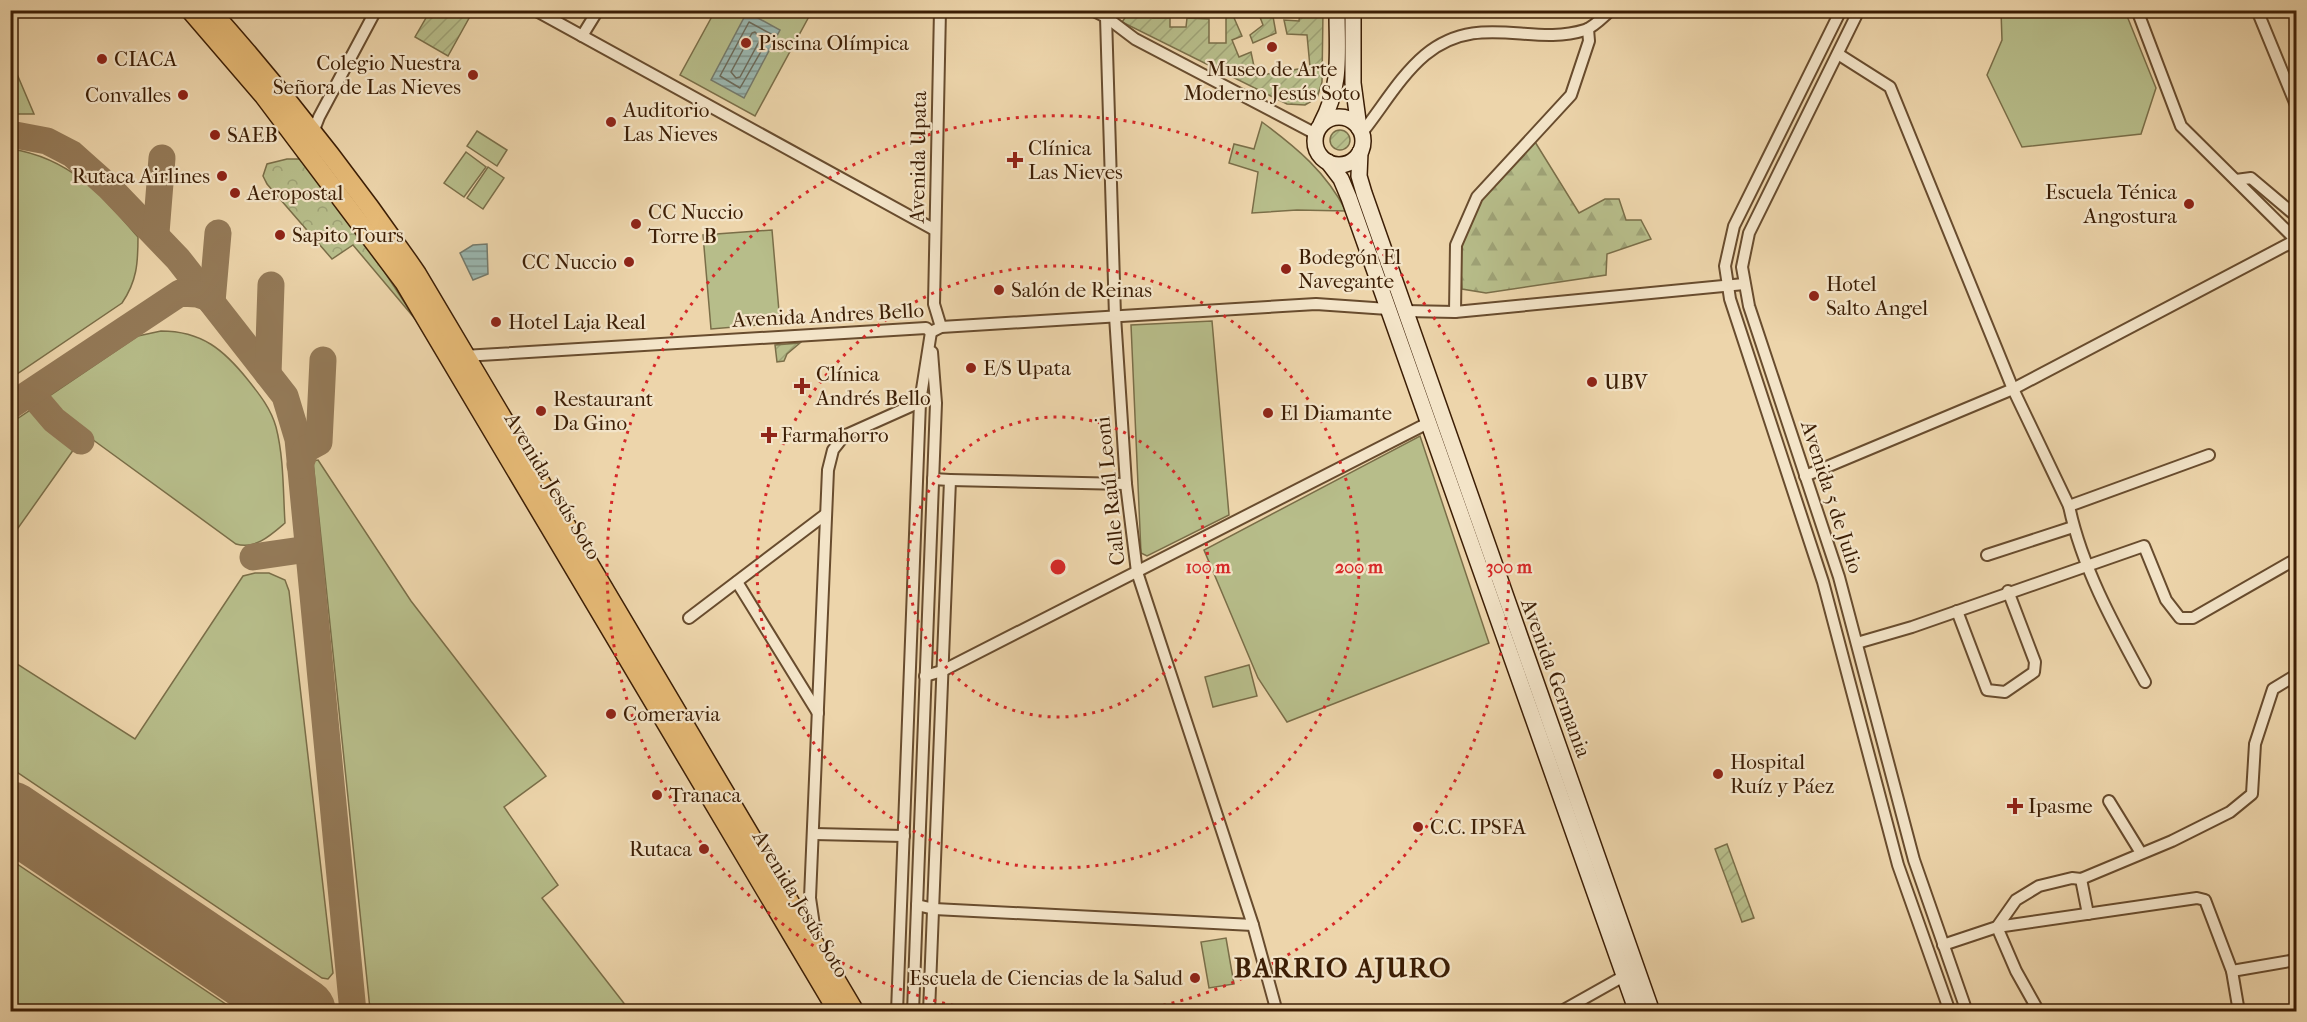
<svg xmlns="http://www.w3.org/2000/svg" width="2307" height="1022" viewBox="0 0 2307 1022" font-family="'IM FELL French Canon',serif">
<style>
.grass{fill:#b7bd8a;stroke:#7a6e48;stroke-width:1.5}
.forest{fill:url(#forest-firs);stroke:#7a6e48;stroke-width:1.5}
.park{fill:url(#park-crowns);stroke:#7a6e48;stroke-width:1.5}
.garden{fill:url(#garden-furrows);stroke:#7a6e48;stroke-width:1.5}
.water{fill:url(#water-rules);stroke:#747a6c;stroke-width:1.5}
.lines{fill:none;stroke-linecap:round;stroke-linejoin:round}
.shore{stroke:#6b6a5a;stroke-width:1.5}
.taxiway{stroke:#947a58;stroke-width:27}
.runway{stroke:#947a58;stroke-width:68}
.street-casing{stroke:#684c2e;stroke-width:14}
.secondary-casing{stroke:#3c1e05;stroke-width:18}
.primary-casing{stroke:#3c1e05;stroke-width:21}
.street{stroke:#f3e4c8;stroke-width:10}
.secondary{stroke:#f3e4c8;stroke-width:15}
.primary{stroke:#e6ba76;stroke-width:18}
.ring{fill:none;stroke:#d62828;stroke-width:3;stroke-dasharray:3 6}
.poi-dot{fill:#8f2418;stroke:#f3e4c8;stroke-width:2}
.labels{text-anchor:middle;stroke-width:4.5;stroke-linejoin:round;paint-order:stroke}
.poi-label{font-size:21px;fill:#3c1e05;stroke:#f3e4c8;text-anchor:start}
.street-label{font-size:21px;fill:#3c1e05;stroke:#f3e4c8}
.district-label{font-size:27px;font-weight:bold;letter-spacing:1.5px;fill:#3c1e05;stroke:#f3e4c8}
.centre{fill:#d62828;stroke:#f3e4c8;stroke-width:3}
.ring-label{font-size:18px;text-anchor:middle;font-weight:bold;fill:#d62828;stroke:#f3e4c8;stroke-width:4.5;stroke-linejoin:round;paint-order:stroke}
</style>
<defs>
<pattern id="forest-firs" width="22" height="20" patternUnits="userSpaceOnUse" patternTransform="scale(1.5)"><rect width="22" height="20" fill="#b7bd8a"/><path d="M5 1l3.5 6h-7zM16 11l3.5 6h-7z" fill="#9ea276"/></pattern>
<pattern id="park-crowns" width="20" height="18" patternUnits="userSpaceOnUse" patternTransform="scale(1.5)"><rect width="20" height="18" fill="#b7bd8a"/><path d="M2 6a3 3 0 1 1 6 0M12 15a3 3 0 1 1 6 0" fill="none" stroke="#9ea276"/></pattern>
<pattern id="garden-furrows" width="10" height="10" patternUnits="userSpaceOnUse" patternTransform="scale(1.5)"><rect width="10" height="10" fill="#b7bd8a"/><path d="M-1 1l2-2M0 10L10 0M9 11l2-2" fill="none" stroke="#9ea276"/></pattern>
<pattern id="water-rules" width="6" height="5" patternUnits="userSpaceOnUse" patternTransform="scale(1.5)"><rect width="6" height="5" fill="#9ab7b0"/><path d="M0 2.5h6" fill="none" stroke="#7f948d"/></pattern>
</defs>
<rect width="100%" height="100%" fill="#edd5ab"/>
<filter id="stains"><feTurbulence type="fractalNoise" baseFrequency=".00333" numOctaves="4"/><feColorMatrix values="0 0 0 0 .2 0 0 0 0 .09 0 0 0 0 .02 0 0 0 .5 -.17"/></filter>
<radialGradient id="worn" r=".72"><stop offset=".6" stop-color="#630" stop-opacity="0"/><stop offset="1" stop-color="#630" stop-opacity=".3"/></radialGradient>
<g class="grass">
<polygon points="715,11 812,11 755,116 680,75"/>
<polygon points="2001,11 2125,11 2156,88 2141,134 2022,147 1987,75 2002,40"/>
<polygon points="10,60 11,60 34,114 11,114"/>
<path d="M1262,122C1297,148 1326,172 1346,211L1297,210L1252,213L1258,172L1229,163L1234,144L1254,149Z"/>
<polygon points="477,131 507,150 497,166 467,146"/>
<path d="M11,149C70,158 101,194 138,237C138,263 137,281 122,303L11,378Z"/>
<polygon points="466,152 486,167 464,197 444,183"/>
<polygon points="488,167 504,178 483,209 467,198"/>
<polygon points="772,230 780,323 711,329 703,235"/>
<polygon points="1212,321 1229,515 1147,556 1141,553 1131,325"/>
<path d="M161,331C202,331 224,350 248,380C260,395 271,409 276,427C284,458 283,492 285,523C271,535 255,550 236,544L85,434L65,418L48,397L138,336Z"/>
<polygon points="35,407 74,449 11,538 11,423"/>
<polygon points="1420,436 1489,643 1287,722 1258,678 1204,550"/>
<polygon points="318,460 411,601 546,776 504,807 558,885 542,898 630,1011 372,1012 370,1009 313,461"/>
<polygon points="255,573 269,573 285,580 289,591 333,973 328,979 322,978 11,768 11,660 135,739 243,576"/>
<polygon points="1249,665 1257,696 1213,707 1205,677"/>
<polygon points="10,860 11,860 236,1011 11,1011"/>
<polygon points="1226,938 1234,984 1209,988 1201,942"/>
</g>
<polygon class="forest" points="1532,137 1579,213 1605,199 1619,199 1626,220 1641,220 1651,239 1607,254 1606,275 1486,293 1462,289 1459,239 1477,197"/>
<polygon class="park" points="287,159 304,159 344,210 416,320 353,245 332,259 267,184 263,176 267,164"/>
<g class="garden">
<polygon points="430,11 473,11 448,56 415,37"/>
<polygon points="1130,11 1153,11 1153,18 1170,18 1170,27 1186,27 1187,18 1209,19 1209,43 1226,43 1226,11 1231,11 1242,36 1232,40 1239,57 1251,52 1256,76 1310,67 1307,35 1287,34 1284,20 1299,21 1300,11 1323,11 1322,82 1317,98 1305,105 1287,104 1122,22"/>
<polygon points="1238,11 1272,11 1276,33 1253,43 1250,35 1263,25 1258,12"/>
<circle cx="1340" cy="140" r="10"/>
<polygon points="800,343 787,354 784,361 777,362 775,345"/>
<polygon points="1727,844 1754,918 1742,922 1715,849"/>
</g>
<g class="water">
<polygon points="747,12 780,30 744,98 711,80"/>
<polygon points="487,244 488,274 473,280 460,253 473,245"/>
</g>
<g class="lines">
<g class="shore">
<polygon points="749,22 771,34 740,88 720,76"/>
<polygon points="755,32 761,38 740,77 736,78 731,72 752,33"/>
</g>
<g class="taxiway">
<polyline points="10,134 47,141 72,154 109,187 178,259 285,396 298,439 353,1012"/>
<polyline points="156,233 162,158"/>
<polyline points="212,302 218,233"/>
<polyline points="268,374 271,285"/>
<polyline points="31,393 54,420 81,441"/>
<polyline points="10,406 180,293 197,294 209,298"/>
<polyline points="300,465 306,449 319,442 323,360"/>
<polyline points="253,557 308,549"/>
</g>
<polyline class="runway" points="10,815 302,1012"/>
<defs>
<g id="street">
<polyline points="535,10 935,230"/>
<polyline points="940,10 934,304 941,327"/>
<polyline points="1092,10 1106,17 1135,39 1316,134"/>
<polyline points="1841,10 1734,226 1725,266 1730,299 1823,582 1898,865 1950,1012"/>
<polyline points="1859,10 1749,233 1742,267 1749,306 1839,577 1914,860 1967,1012"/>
<polyline points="2137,10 2181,126 2296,240"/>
<polyline points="2257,10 2296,105"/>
<polyline points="1106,17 1115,316 1126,484 1137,572 1253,925 1277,1012"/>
<polyline points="582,36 598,10"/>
<path d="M1838,54L1890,87L2013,389L2069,506C2082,568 2115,627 2145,682"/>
<path d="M1361,134C1382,108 1400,76 1425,55C1478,11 1531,47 1585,30C1594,27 1603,17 1611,10"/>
<polyline points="312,135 319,117 376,10"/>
<polyline points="2236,180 2251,178 2296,216"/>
<polyline points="1405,311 1455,312 1744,284"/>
<polyline points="1455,312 1456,245 1477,197 1571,95 1589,41 1588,29"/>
<polyline points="463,356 926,328 931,332 941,327 1316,304 1388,309"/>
<polyline points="1805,476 2013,389 2296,240"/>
<polyline points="950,480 1126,484"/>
<polyline points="2069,506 2209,455"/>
<polyline points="1987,555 2073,527"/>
<polyline points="737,582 818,713"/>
<polyline points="1957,611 1987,690 2005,692 2034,672 2035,662 2008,591"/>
<polyline points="689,618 826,514"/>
<polyline points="1857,643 1912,627 2144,546 2166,600 2180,618 2193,618 2296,559"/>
<polyline points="925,676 942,671 1428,423"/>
<polyline points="2109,801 2141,853"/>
<polyline points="814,834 904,836"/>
<polyline points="2081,879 2088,914"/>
<polyline points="917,905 934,909 1253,925"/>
<polyline points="816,939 810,898 828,470 833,450 844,436 920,402"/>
<polyline points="1943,945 1997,927 2197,898 2205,900 2232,971 2239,1012"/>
<polyline points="2232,971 2296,960"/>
<polyline points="897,1012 920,402 931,332"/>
<polyline points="913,1012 936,403 932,352"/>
<polyline points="929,1012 950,480 933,479"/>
<polyline points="1560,1012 1624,976"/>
<polyline points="2039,1012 2016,971 1997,927 2016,900 2039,886 2072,878 2081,879 2172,841 2230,812 2252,794 2255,744 2273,689 2296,675"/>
</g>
<g id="secondary">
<polyline points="1353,10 1353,83 1359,128"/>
<circle cx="1339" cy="141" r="24"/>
<path d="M1321,124C1342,85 1337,54 1337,10"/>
<polyline points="1360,152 1359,176 1364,193 1652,1012"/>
<polyline points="1328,162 1341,179 1349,198 1637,1012"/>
</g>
<g id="primary">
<polyline points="190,10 264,96 404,282 838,1012"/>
<path d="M210,10C285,94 354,182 417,274L855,1012"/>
</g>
</defs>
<use href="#street" class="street-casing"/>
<use href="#secondary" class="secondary-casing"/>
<use href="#primary" class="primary-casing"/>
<use href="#street" class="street"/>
<use href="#secondary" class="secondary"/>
<use href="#primary" class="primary"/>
</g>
<g class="ring">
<circle cx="1058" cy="567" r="150"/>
<circle cx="1058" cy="567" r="301"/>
<path d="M980 1011A451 451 0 1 1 1136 1011"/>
</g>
<g class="poi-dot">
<circle cx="746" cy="43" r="6"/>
<circle cx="1272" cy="47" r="6"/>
<circle cx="102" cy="59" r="6"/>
<circle cx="473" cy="75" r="6"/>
<circle cx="183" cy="95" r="6"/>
<circle cx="611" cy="122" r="6"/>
<circle cx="215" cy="135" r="6"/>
<path d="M1012 151h6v6h6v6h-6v6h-6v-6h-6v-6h6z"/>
<circle cx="222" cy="176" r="6"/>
<circle cx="235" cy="193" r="6"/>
<circle cx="2189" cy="204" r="6"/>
<circle cx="636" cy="224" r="6"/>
<circle cx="280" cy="235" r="6"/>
<circle cx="629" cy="262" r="6"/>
<circle cx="1286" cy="269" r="6"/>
<circle cx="999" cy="290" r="6"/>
<circle cx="1814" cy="296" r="6"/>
<circle cx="496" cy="322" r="6"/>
<circle cx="971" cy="368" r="6"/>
<circle cx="1592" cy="382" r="6"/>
<path d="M799 377h6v6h6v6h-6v6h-6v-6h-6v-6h6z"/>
<circle cx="541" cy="411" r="6"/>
<circle cx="1268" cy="413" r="6"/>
<path d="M766 426h6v6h6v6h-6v6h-6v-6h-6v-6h6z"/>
<circle cx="611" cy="714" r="6"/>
<circle cx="1718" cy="774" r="6"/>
<circle cx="657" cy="795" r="6"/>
<path d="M2012 797h6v6h6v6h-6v6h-6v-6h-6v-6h6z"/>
<circle cx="1418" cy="827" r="6"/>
<circle cx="704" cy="849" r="6"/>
<circle cx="1195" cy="978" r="6"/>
</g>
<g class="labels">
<g class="poi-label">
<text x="758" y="50">Piscina Olímpica</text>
<text x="114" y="66">CIACA</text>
<text x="461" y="70" text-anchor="end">Colegio Nuestra<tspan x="461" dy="24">Señora de Las Nieves</tspan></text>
<text x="1272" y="76" text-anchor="middle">Museo de Arte<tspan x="1272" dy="24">Moderno Jesús Soto</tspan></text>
<text x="171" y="102" text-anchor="end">Convalles</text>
<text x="623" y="117">Auditorio<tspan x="623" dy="24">Las Nieves</tspan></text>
<text x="227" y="142">SAEB</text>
<text x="1028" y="155">Clínica<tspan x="1028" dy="24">Las Nieves</tspan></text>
<text x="210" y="183" text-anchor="end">Rutaca Airlines</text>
<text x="2177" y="199" text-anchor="end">Escuela Ténica<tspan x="2177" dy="24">Angostura</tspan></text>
<text x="247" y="200">Aeropostal</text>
<text x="648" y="219">CC Nuccio<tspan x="648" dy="24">Torre B</tspan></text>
<text x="292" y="242">Sapito Tours</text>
<text x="1298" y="264">Bodegón El<tspan x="1298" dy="24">Navegante</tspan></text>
<text x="617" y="269" text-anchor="end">CC Nuccio</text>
<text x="1826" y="291">Hotel<tspan x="1826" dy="24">Salto Angel</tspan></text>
<text x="1011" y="297">Salón de Reinas</text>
<text x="508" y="329">Hotel Laja Real</text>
<text x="983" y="375">E/S Upata</text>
<text x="816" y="381">Clínica<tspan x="816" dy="24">Andrés Bello</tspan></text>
<text x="1604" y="389">UBV</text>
<text x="553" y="406">Restaurant<tspan x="553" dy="24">Da Gino</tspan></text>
<text x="1280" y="420">El Diamante</text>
<text x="781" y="442">Farmahorro</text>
<text x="623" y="721">Comeravia</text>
<text x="1730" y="769">Hospital<tspan x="1730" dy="24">Ruíz y Páez</tspan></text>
<text x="669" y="802">Tranaca</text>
<text x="2028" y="813">Ipasme</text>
<text x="1430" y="834">C.C. IPSFA</text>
<text x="692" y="856" text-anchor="end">Rutaca</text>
<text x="1183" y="985" text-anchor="end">Escuela de Ciencias de la Salud</text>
</g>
<g class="street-label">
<text transform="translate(918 157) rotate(-89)" y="7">Avenida Upata</text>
<text transform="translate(828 315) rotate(-3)" y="7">Avenida Andres Bello</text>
<text transform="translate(553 486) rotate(59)" y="7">Avenida Jesús Soto</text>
<text transform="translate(1110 491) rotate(-96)" y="7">Calle Raúl Leoni</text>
<text transform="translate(1832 497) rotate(72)" y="7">Avenida 5 de Julio</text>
<text transform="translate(1556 678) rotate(70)" y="7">Avenida Germania</text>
<text transform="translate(801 904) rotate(59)" y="7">Avenida Jesús Soto</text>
</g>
<g class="district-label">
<text x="1343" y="977">BARRIO AJURO</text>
</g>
</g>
<circle cx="1058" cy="567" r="9" class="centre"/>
<g class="ring-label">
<text x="1208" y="573">100 m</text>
<text x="1359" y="573">200 m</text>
<text x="1509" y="573">300 m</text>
</g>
<rect width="2307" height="1022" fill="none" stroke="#edd5ab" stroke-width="36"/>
<rect x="12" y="12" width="2283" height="998" fill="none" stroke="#3c1e05" stroke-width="3"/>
<rect x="18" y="18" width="2271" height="986" fill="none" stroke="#3c1e05" stroke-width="1.5"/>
<rect width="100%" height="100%" filter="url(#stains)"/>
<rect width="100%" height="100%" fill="url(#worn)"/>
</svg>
